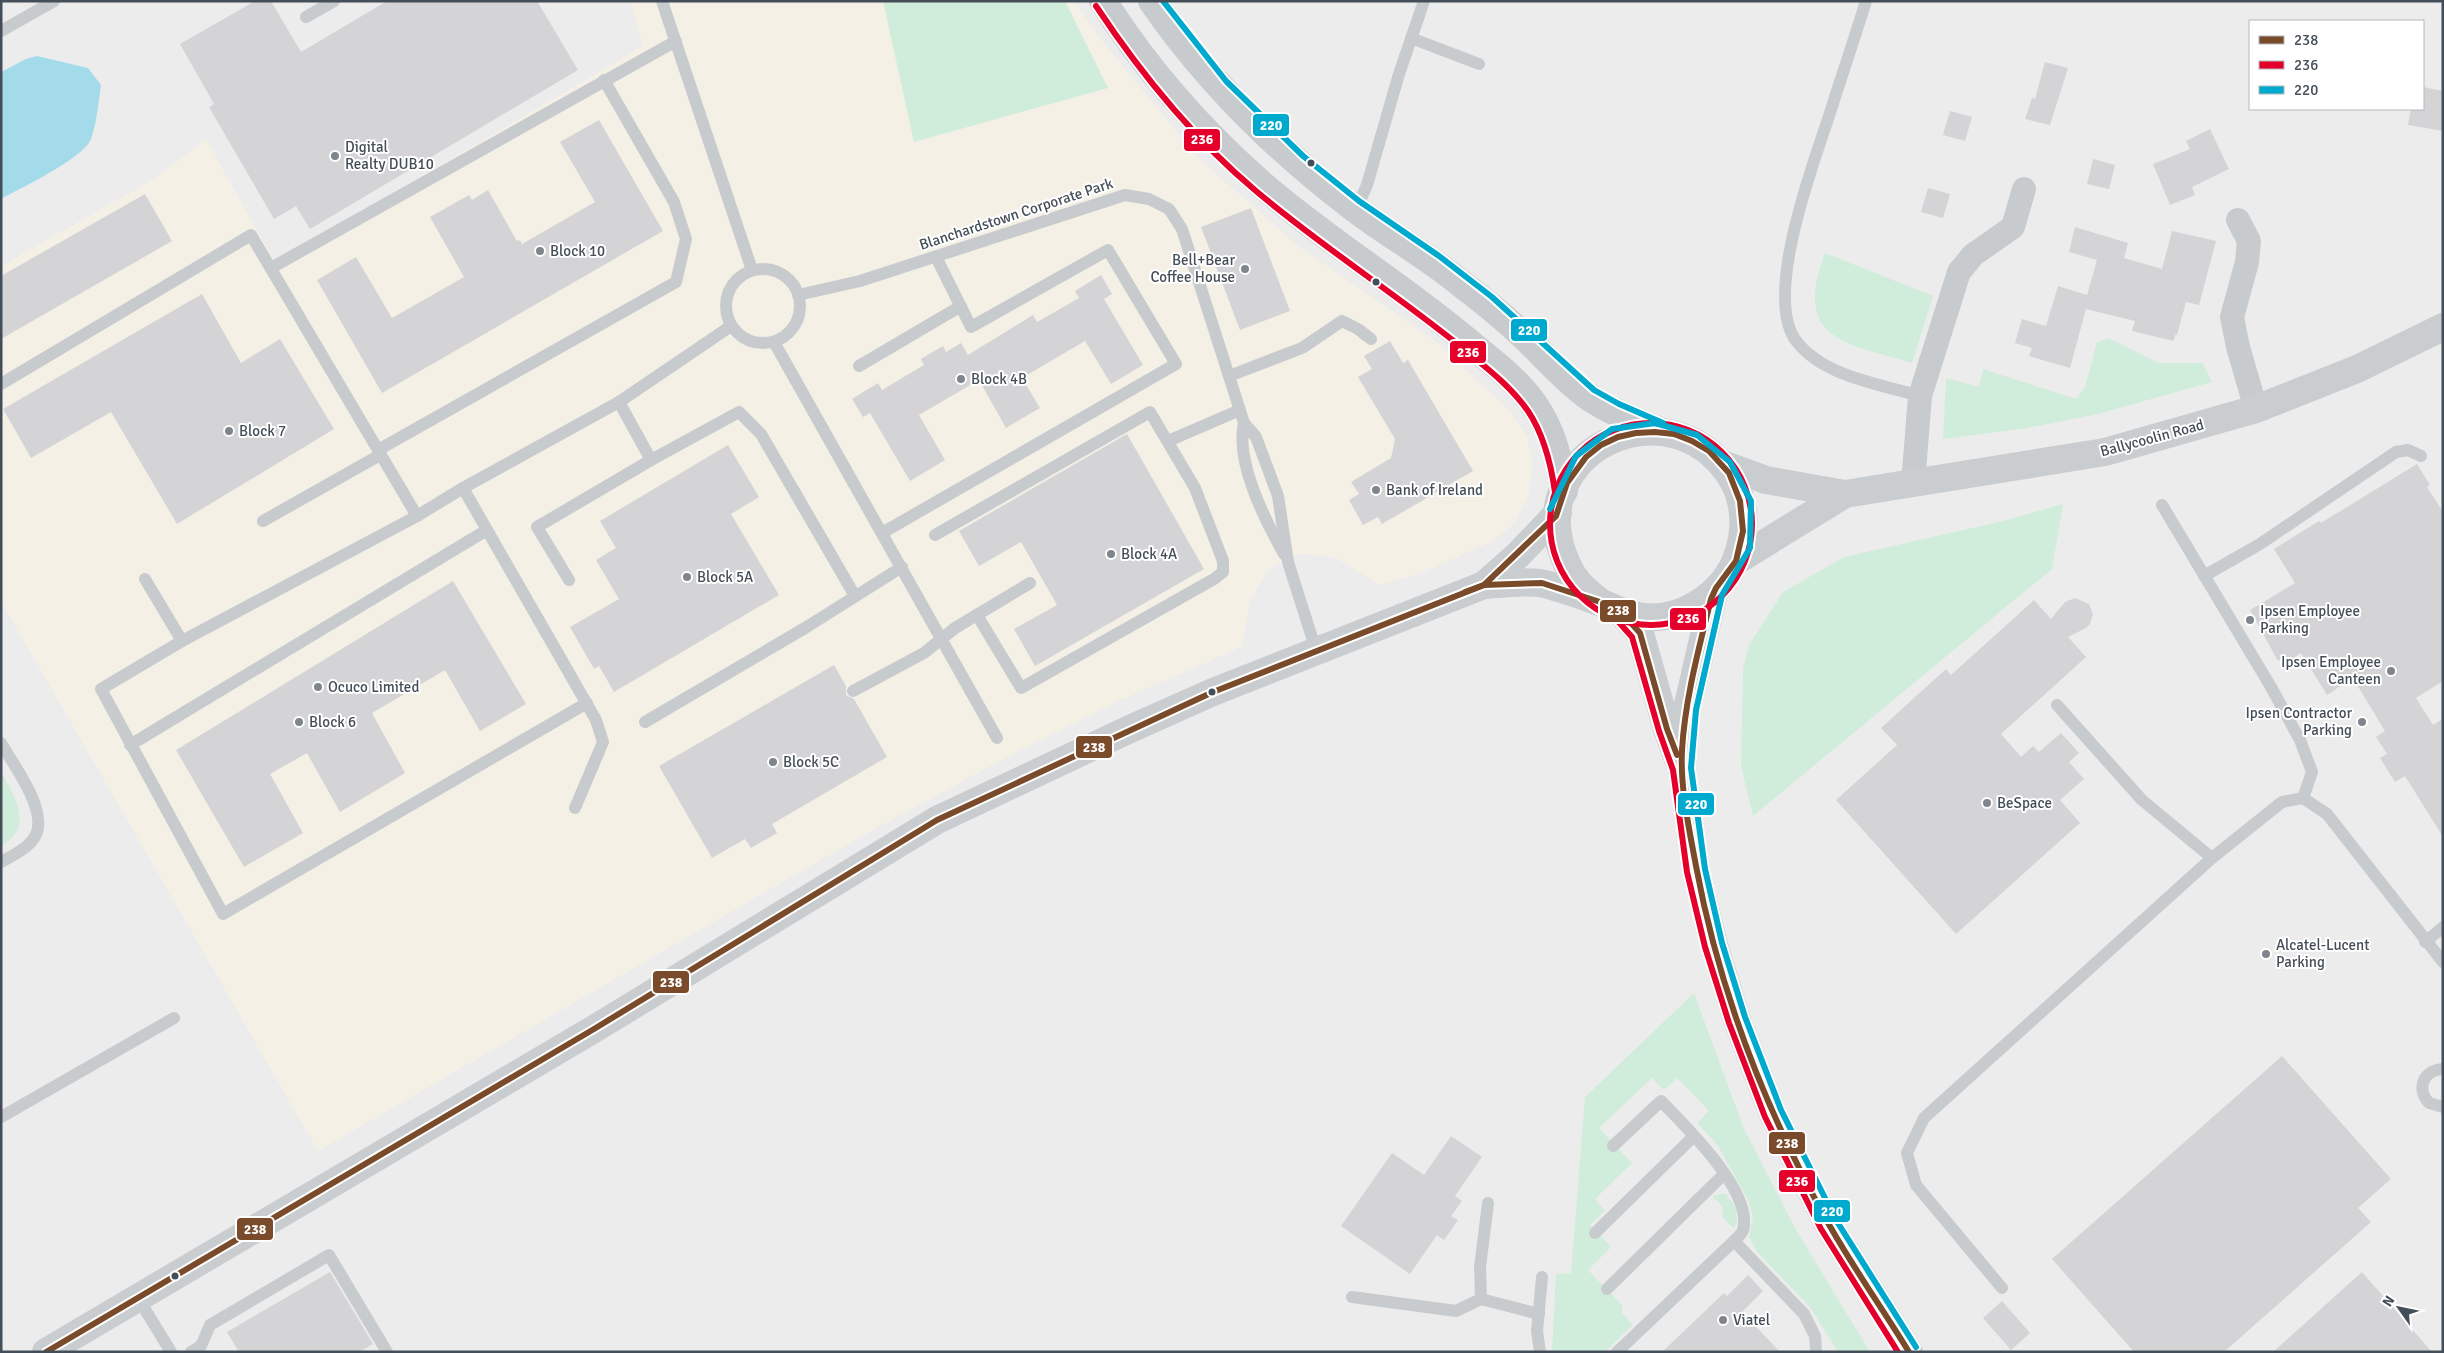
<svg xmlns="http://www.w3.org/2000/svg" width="2444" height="1353" viewBox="0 0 2444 1353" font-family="Signika,sans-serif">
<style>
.commercial{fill:#f5f0e6}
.green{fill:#d0eddb}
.water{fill:#a4dbeb}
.building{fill:#d4d4d6}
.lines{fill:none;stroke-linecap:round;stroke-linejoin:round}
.service{stroke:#c8cbcd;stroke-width:12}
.minor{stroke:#c8cbcd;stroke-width:24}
.tertiary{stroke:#c8cbcd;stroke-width:28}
.secondary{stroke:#c9cdcf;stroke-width:28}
.bus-1-casing{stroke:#fff;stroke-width:10}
.bus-2-casing{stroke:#fff;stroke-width:10}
.bus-3-casing{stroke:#fff;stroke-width:10}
.bus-1{stroke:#7a4b2a;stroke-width:6}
.bus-2{stroke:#e4002b;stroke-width:6}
.bus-3{stroke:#00a9ce;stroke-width:6}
.poi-dot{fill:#7f858c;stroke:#fff;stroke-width:2}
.bus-dot{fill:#444e58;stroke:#fff;stroke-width:2}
.labels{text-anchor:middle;stroke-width:4;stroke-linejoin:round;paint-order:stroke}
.poi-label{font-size:15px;fill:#444e58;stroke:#fff;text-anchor:start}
.street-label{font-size:15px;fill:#444e58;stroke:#fff}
.line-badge{stroke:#fff;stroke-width:2}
.badge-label{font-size:14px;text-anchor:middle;font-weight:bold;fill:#fff}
</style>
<rect width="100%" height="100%" fill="#edecec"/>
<polygon class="commercial" points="630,1 1074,1 1099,37 1196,156 1298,246 1435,341 1511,412 1527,437 1532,460 1529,494 1514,524 1491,542 1423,572 1380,585 1336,558 1301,553 1268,570 1250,601 1242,647 1122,699 1012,754 857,839 318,1151 1,601 1,266 154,179 206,139 275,263 643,46"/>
<g class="green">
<polygon points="883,1 1065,1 1108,88 914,142"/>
<path d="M1825,253L1933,296L1912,363C1845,343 1792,340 1825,253Z"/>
<polygon points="2109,338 2158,363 2203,363 2212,382 2098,414 2022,429 1943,439 1946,378 1979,387 1983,369 2076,399 2085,387 2097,342"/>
<polygon points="2063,504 2052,569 1753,816 1741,766 1743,668 1749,645 1783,592 1844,557 2003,521"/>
<path d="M1,772C15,796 35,828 1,846Z"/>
<polygon points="1694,993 1744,1129 1795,1228 1870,1352 1838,1352 1810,1307 1757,1252 1749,1237 1753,1216 1749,1202 1718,1146 1697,1123 1709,1111 1677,1078 1664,1090 1652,1078 1599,1128 1632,1163 1595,1199 1605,1211 1590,1225 1611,1247 1588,1270 1622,1305 1622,1313 1633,1325 1605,1352 1552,1352 1556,1274 1571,1273 1585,1097"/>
<polygon points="1720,1194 1726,1194 1736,1208 1737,1223 1733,1228 1722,1216 1723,1207 1712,1196"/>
</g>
<path class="water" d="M37,56L88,68L101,85C98,103 97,123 91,139C84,158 21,188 1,199V72L26,59Z"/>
<g class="building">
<polygon points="255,1 271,1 301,52 387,1 537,1 578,70 310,229 296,206 274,219 209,107 214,104 180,44"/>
<polygon points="2045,62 2068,68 2050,125 2025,119 2032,98 2035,99"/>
<polygon points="2423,87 2443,91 2443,131 2408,125 2411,109 2423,109"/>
<polygon points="1950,111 1972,117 1965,141 1943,135"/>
<polygon points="599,120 663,231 382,393 317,280 356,257 392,318 464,277 430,217 469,195 472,200 488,190 517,241 520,240 522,244 595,202 560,142"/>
<polygon points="2210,129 2229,169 2192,187 2195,195 2170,205 2153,164 2190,149 2186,141"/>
<polygon points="2093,159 2115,165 2109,189 2087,184"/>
<polygon points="1928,188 1950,194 1943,218 1921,212"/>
<polygon points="145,194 172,241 1,339 1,276"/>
<polygon points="1251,208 1290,311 1240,330 1201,227"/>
<polygon points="2075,227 2128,243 2124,258 2162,269 2172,231 2216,241 2199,305 2186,302 2177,335 2175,335 2174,341 2132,331 2135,321 2086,309 2070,368 2029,356 2032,348 2015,343 2022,319 2046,326 2058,286 2087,295 2097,260 2069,252"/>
<polygon points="1101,275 1112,294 1104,299 1143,365 1111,384 1085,341 1022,378 1040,408 1006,428 979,380 919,415 945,460 910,481 870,413 863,417 852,399 878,383 882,390 924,365 921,359 943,346 946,352 961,343 968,355 1033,315 1037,322 1079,298 1075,291"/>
<polygon points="202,294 241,363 280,339 334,429 177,524 111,412 31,458 3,409"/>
<polygon points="1390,341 1403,363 1408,360 1473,471 1382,524 1378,517 1363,525 1349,500 1359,494 1351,482 1391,458 1395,439 1358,377 1372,369 1364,356"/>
<polygon points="1127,434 1204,569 1035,666 1014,629 1057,605 1021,542 979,566 959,531"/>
<polygon points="728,445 759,497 731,514 779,595 614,692 599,666 594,669 570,627 619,599 596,560 616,548 600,521"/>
<polygon points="2417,464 2430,485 2427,487 2443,512 2443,681 2416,698 2433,725 2443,719 2443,837 2405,776 2395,782 2380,758 2387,754 2376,737 2385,731 2353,678 2327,695 2301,653 2285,663 2282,658 2278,661 2250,610 2295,583 2274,549 2319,521 2321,523"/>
<polygon points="453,581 526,704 480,731 445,670 372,713 405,773 340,812 307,753 270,774 303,833 244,867 176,750"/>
<polygon points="2075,598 2089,604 2093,614 2090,624 2086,628 2068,637 2086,657 2001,734 2021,757 2033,746 2039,752 2061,733 2079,753 2069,762 2084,779 2060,800 2080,823 1956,934 1836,800 1897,745 1881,728 1946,669 1951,675 2034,600 2051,619 2065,602"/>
<polygon points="834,665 846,686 846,695 854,699 887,757 772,824 777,833 751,848 745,839 712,858 659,766"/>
<polygon points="2282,1056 2391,1179 2358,1208 2371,1222 2224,1352 2134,1352 2052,1259"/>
<polygon points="1451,1136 1482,1157 1455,1196 1462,1201 1451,1216 1458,1220 1444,1240 1437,1235 1410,1274 1341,1226 1392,1153 1424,1175"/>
<polygon points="330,1272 373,1344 359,1352 239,1352 227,1332"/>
<polygon points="2362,1272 2432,1352 2273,1352"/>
<polygon points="1748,1275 1763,1291 1742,1312 1780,1352 1662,1352 1724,1293 1727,1296"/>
<polygon points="2002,1301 2030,1333 2011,1350 1983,1318"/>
</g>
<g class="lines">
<g class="service">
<polyline points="662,1 752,270"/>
<path d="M1866,1C1854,40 1841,78 1829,116C1813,165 1762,299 1797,342C1825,377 1880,384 1920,396"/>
<polyline points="306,17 334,1"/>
<polyline points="1,31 54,1"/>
<polyline points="1411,38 1479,64"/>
<polyline points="1356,210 1367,185 1399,74 1424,1"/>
<polyline points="271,268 676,41"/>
<circle cx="763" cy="306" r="37"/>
<polyline points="798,295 860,281 1125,195 1149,199 1169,209 1182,229 1244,423 1256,437 1278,496 1288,562 1316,650"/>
<polyline points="774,342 997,738"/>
<polyline points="859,366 961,306"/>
<polyline points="1229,376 1302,348 1342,321 1358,329 1371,339"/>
<polyline points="1,384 251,235 417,516"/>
<polyline points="619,402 651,460 739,412 761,434 855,596"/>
<path d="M1244,423C1235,462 1265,520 1284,554"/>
<polyline points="1168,441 1240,410"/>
<polyline points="378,450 676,282 686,239 674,202 604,80"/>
<polyline points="463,488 596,720 603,742 575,808"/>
<polyline points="2162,505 2271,687 2300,740 2312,772 2303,798"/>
<polyline points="263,521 380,455"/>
<polyline points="882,533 1176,364 1108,250 971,327 936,257"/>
<polyline points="935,535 1150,412 1195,488 1223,561 1223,572 1214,579 1021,688 977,615"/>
<polyline points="2204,576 2260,544 2396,452 2408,450 2421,456"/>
<polyline points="145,579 182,641"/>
<polyline points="569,580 537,527 651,460"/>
<polyline points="853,691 924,653 955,628 1030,583"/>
<polyline points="587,703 223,914 101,689 182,641 417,516 463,488 619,402 731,326"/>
<polyline points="2057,705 2142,800 2212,858"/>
<polyline points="645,722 805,628 902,567"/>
<path d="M1,743C14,766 45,806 37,832C33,846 13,855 1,862"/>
<polyline points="130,745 487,530"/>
<polyline points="2425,942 2443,927"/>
<path d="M2443,1069C2423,1070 2416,1089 2429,1103L2443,1107"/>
<polyline points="1,1117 174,1018"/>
<path d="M1613,1146L1661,1101C1685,1126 1754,1192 1743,1230C1742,1234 1737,1238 1734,1241L1617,1352"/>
<polyline points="1595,1233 1694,1136"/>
<polyline points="1734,1241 1804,1314 1815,1336 1816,1352"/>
<polyline points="2002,1288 1916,1185 1907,1153 1924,1118 2212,858 2282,802 2303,798 2327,814 2443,962"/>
<polyline points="1607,1289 1724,1174"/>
<polyline points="1352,1297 1456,1311 1481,1299 1539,1314"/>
<polyline points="138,1298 171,1352"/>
<polyline points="1481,1299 1480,1267 1488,1203"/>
<polyline points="191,1352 201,1346 210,1325 329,1255 387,1352"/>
<polyline points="1540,1352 1537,1331 1542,1277"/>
</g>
<g class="minor">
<polyline points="2238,220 2249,241 2247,262 2232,317 2238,347 2256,409"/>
<polyline points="1913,484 1920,396 1959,272 1973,255 2013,227 2024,189"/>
</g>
<g class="tertiary">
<path d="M1103,1C1146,69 1200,130 1260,183C1328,242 1405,288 1473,346C1495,364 1519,382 1535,406C1553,432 1559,460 1564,491"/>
<path d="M1152,1C1208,82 1276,149 1354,208C1388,234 1426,255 1459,282C1484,301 1509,321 1531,343C1550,362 1567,381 1589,397C1611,412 1636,421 1660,431"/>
</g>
<g class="secondary">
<polyline points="1722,464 1766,480 1845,494 2105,452 2256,409 2357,369 2443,327"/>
<polyline points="1736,561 1845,494"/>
<path d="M1484,585C1501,584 1529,580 1545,584C1563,589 1581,595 1599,602C1612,607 1623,613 1637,616C1680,624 1725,594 1738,554C1747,528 1745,497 1729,474C1668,386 1535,447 1560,545C1564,558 1569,572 1578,582C1584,590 1593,596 1600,602"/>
<polyline points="1714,592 1687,709 1682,768 1696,871 1714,945 1737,1020 1773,1114 1828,1224 1909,1352"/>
<polyline points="1621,612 1640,633 1667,729 1679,762"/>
<polyline points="46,1352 594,1029 937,820 1130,729 1213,692 1484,585 1518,555 1558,513"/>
</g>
<defs>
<g id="bus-1">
<polyline points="1465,592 1484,585 1542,583 1600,602 1621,612 1640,633 1667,729 1677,755"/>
<path d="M46,1352L594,1029L937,820L1213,692L1484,585L1556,516L1567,483L1586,457L1601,445L1618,437L1636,433L1655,432L1674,434L1692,441L1709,451L1729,473L1740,501L1743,531L1736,561L1716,588L1711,599C1699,648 1685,699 1682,750C1680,788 1689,828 1696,866C1719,990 1766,1111 1827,1221C1852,1266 1882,1308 1909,1352"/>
</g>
<g id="bus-2">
<path d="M1096,6C1141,74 1193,138 1256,191C1321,246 1393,292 1460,346C1484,366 1510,385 1528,411C1544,435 1551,464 1555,492"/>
<circle cx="1651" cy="524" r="101"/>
<polyline points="1615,618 1632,637 1659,731 1673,770 1687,872 1705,947 1729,1023 1765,1117 1821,1229 1898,1352"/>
</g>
<g id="bus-3">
<polyline points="1163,1 1226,81 1303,156 1359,201 1439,256 1492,297 1594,390 1619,404 1663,423"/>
<polyline points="1550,509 1576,456 1612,429 1655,423 1697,435 1730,462 1751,501 1750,548 1722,595 1696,710 1691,768 1705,869 1722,943 1745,1017 1781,1110 1836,1220 1916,1347"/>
</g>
</defs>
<use href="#bus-1" class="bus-1-casing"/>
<use href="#bus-2" class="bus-2-casing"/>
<use href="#bus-3" class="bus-3-casing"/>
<use href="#bus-1" class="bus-1"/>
<use href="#bus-2" class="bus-2"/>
<use href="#bus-3" class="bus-3"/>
</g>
<g class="poi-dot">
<circle cx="335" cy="156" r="5"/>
<circle cx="540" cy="251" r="5"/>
<circle cx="1245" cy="269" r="5"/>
<circle cx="961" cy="379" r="5"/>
<circle cx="229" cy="431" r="5"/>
<circle cx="1376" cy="490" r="5"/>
<circle cx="1111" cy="554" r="5"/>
<circle cx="687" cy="577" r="5"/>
<circle cx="2250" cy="620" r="5"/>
<circle cx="2391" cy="671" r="5"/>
<circle cx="318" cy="687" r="5"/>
<circle cx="299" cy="722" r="5"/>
<circle cx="2362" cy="722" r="5"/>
<circle cx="773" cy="762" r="5"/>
<circle cx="1987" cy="803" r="5"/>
<circle cx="2266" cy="954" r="5"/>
<circle cx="1723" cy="1320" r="5"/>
</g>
<g class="bus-dot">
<circle cx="1311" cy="163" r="4.5"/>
<circle cx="1376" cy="282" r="4.5"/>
<circle cx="1212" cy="692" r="4.5"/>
<circle cx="175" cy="1276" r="4.5"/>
</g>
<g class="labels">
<g class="poi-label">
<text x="345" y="152">Digital<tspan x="345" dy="17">Realty DUB10</tspan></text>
<text x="550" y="256">Block 10</text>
<text x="1235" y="265" text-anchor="end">Bell+Bear<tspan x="1235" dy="17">Coffee House</tspan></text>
<text x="971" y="384">Block 4B</text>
<text x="239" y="436">Block 7</text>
<text x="1386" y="495">Bank of Ireland</text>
<text x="1121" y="559">Block 4A</text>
<text x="697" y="582">Block 5A</text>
<text x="2260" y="616">Ipsen Employee<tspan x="2260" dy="17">Parking</tspan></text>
<text x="2381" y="667" text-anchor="end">Ipsen Employee<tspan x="2381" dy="17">Canteen</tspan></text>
<text x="328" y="692">Ocuco Limited</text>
<text x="2352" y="718" text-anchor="end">Ipsen Contractor<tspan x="2352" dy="17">Parking</tspan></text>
<text x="309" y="727">Block 6</text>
<text x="783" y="767">Block 5C</text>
<text x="1997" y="808">BeSpace</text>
<text x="2276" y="950">Alcatel-Lucent<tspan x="2276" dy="17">Parking</tspan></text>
<text x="1733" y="1325">Viatel</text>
</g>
<g class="street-label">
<text transform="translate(1016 214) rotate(-18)" y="5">Blanchardstown Corporate Park</text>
<text transform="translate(2152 438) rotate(-15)" y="5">Ballycoolin Road</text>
</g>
</g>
<g class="line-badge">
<rect x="1252" y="113" width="38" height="24" rx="5" fill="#00a9ce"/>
<rect x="1183" y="128" width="38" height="24" rx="5" fill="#e4002b"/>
<rect x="1510" y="318" width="38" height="24" rx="5" fill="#00a9ce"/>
<rect x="1449" y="340" width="38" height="24" rx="5" fill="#e4002b"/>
<rect x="1599" y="599" width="38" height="24" rx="5" fill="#7a4b2a"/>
<rect x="1669" y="607" width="38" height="24" rx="5" fill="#e4002b"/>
<rect x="1075" y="735" width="38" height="24" rx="5" fill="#7a4b2a"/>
<rect x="1677" y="792" width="38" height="24" rx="5" fill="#00a9ce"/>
<rect x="652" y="970" width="38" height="24" rx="5" fill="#7a4b2a"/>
<rect x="1768" y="1131" width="38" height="24" rx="5" fill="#7a4b2a"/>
<rect x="1778" y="1169" width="38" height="24" rx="5" fill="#e4002b"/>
<rect x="1813" y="1199" width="38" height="24" rx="5" fill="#00a9ce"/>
<rect x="236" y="1217" width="38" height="24" rx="5" fill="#7a4b2a"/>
</g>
<g class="badge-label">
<text x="1271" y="130">220</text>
<text x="1202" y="144">236</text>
<text x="1529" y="335">220</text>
<text x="1468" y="357">236</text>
<text x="1618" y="615">238</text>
<text x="1688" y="623">236</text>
<text x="1094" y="752">238</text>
<text x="1696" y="809">220</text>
<text x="671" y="987">238</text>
<text x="1787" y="1148">238</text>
<text x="1797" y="1186">236</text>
<text x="1832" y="1216">220</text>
<text x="255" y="1234">238</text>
</g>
<rect width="2444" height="1353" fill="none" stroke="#444e58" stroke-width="5"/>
<rect x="2249" y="20" width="175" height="90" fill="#ffffff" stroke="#b4b8bc"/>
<rect x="2259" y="36" width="25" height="8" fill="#7a4b2a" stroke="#b4b8bc"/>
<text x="2294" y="45" font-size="15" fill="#444e58">238</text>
<rect x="2259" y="61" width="25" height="8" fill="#e4002b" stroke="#b4b8bc"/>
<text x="2294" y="70" font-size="15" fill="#444e58">236</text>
<rect x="2259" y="86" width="25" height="8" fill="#00a9ce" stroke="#b4b8bc"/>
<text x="2294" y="95" font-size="15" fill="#444e58">220</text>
<g transform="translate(2399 1308) rotate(303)" stroke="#ffffff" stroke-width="4" paint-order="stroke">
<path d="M0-4L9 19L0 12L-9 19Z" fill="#444e58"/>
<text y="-8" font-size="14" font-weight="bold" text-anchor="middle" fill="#444e58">N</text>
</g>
</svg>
